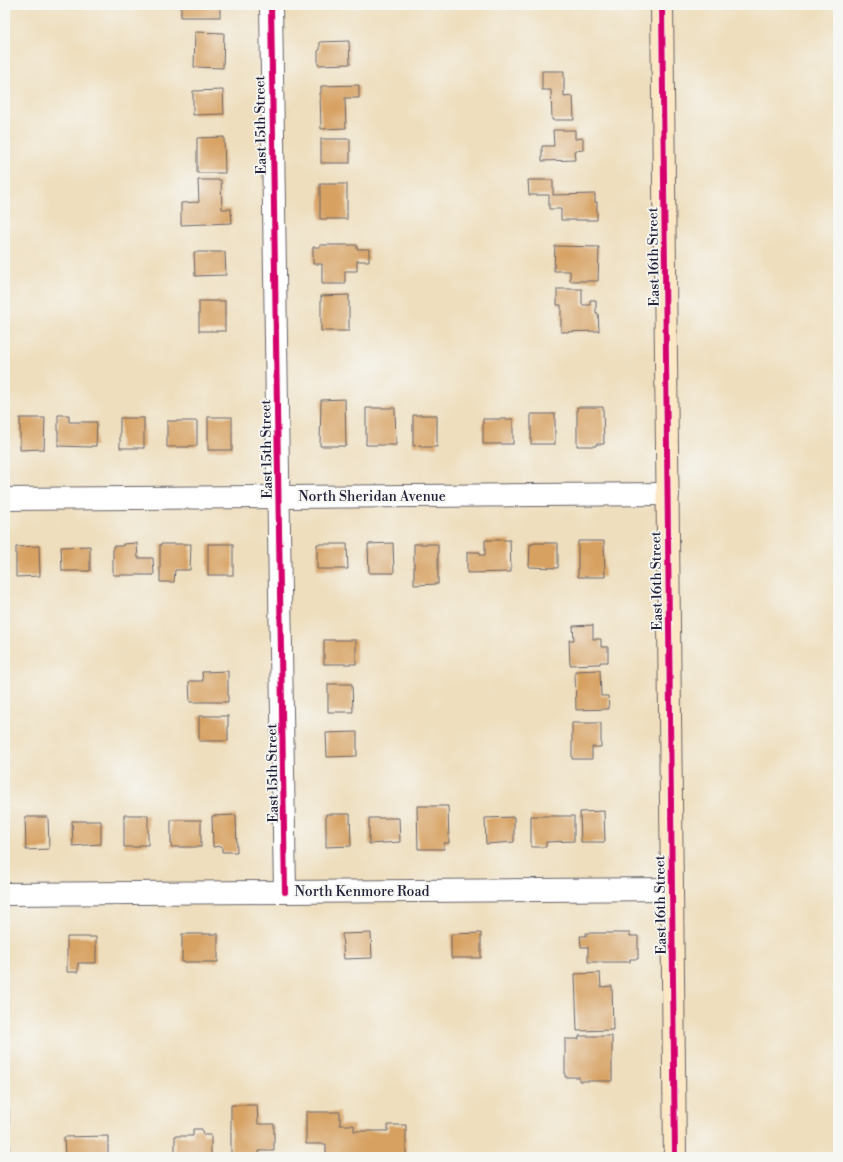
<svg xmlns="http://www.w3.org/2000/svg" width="843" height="1162" viewBox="0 0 843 1162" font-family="'Libre Bodoni',serif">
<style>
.building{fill:#d7a162}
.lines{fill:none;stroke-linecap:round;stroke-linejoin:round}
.street-casing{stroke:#696468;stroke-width:24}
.secondary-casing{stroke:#696468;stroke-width:24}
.street{stroke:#fff;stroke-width:22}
.secondary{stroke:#fbe7c3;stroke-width:22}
.cycleway-casing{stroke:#f6f6f2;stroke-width:8}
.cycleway{stroke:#d6006c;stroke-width:6}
.labels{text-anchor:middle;stroke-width:3.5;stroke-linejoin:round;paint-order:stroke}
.street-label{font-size:14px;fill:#22223b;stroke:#f6f6f2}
</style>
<rect width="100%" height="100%" fill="#f6f6f2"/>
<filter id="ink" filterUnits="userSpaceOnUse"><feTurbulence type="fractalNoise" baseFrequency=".025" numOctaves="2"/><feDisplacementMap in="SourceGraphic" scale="8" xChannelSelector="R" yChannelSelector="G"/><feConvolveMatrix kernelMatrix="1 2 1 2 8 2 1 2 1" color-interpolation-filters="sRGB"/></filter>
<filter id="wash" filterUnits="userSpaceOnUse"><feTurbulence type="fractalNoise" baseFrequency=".012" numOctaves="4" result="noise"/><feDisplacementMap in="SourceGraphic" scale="16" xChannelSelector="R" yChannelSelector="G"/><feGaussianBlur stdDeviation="0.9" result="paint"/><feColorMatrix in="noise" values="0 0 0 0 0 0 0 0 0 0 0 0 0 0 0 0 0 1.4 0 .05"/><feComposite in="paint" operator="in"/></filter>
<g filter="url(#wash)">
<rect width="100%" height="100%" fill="#eedebd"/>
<g id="blocks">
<g class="building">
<rect x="181" y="5" width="39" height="12"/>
<polygon points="317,5 342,5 342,7 317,8"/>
<polygon points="723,5 752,5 752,8 723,9"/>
<polygon points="195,32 224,33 223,68 194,67"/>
<polygon points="349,41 350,64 318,65 318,51 320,50 320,42"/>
<polygon points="542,71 564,71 564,97 573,96 574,120 552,120 551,90 542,90"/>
<polygon points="359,85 359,98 345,98 346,128 321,129 320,93 321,93 321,86"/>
<polygon points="223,90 224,114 193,115 193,91"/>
<polygon points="553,130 575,130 575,139 583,138 583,150 574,151 575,160 542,161 542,146 554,146"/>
<polygon points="224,137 225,173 197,173 197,138"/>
<rect x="321" y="139" width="29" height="24"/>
<polygon points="198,180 221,180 222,209 231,209 232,223 181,225 181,203 199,202"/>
<polygon points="528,180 553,180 553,195 595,194 595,202 597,202 597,220 561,220 561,209 549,209 549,195 529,195"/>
<rect x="320" y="184" width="27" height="35"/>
<polygon points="320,245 357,245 357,249 369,249 369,261 357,261 357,271 345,271 345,284 322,284 322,264 313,264 313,247 320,247"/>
<polygon points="555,246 599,247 598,281 570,281 570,271 554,271"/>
<polygon points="194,252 225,252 226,275 195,276"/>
<polygon points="557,289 582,289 582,305 590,305 590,300 596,300 596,313 598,313 599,331 561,332 561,305 557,305"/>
<polygon points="349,295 349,331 321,331 321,296"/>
<rect x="199" y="301" width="26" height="30"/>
<polygon points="345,399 346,446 320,446 321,400"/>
<polygon points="577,407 603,407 604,444 596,444 596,446 577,446"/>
<polygon points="366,408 395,408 396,445 366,445"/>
<rect x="531" y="414" width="24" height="30"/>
<polygon points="58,415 69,415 69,422 97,422 96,446 91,446 91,447 58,446"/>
<polygon points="413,415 437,415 437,447 421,447 421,445 413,446"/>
<rect x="208" y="417" width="24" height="33"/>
<polygon points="20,418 45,418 44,449 20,450"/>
<rect x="120" y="418" width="24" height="30"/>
<rect x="483" y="419" width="30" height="25"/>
<polygon points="167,421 197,421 197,446 189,446 189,447 167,447"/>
<polygon points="485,540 510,540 511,572 467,573 467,552 480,552 480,555 485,555"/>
<polygon points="578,541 604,541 605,577 578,577"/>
<polygon points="137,543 138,558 153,558 154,575 113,575 113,546 123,546 123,544"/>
<polygon points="393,543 394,573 369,573 368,544"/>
<polygon points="534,543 558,543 558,568 529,567 530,544 534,544"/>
<polygon points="160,544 191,544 190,570 175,570 174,582 160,582"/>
<rect x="208" y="544" width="25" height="31"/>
<polygon points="317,544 347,544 348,569 317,569"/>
<polygon points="414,544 438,544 438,584 414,585"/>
<polygon points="39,546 40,576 16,577 16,547"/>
<polygon points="90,546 90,571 62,571 61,547"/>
<polygon points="593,625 593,639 601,639 601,647 608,647 608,662 600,662 600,664 570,665 569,640 574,640 573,626"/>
<rect x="324" y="640" width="32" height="24"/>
<polygon points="600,670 601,696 608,696 609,709 576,710 575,671"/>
<polygon points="228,671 228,702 190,702 189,681 203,681 202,672"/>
<polygon points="328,684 352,684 353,712 328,712"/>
<rect x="199" y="716" width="29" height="25"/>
<polygon points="572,723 601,723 601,747 592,747 592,759 572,759"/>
<polygon points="357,732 357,756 327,757 326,733"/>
<polygon points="417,806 448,806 449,843 444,843 444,849 418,849"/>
<polygon points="604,811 605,842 581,842 580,812"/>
<polygon points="326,814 350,814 351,846 326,847"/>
<polygon points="124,815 148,815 148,845 139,845 139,847 124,847"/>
<polygon points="236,815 237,852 222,852 222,846 213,847 212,816"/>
<polygon points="531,816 574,816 574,841 546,842 546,847 531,847"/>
<polygon points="25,817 48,817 49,849 26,850"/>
<polygon points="514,817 514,842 486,844 485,818"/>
<polygon points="369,818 399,818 400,842 369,844"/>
<rect x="171" y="820" width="30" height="27"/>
<polygon points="72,821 101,821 101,844 73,846"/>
<polygon points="371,933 372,958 344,959 342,934"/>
<polygon points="481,933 481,958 451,958 451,934"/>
<polygon points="586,933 630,933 630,936 638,936 638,959 630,959 630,962 588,962 588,947 581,947 580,936 586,936"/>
<rect x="182" y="934" width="36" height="28"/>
<polygon points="67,937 96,937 96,963 78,963 78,972 67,972"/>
<polygon points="600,973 601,987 612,986 613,1030 577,1031 575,974"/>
<polygon points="579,1036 612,1036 612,1081 579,1081 579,1077 565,1077 565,1039 579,1039"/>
<polygon points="231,1105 257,1105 258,1124 274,1124 274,1151 259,1151 259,1157 231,1157"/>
<polygon points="9,1110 9,1133 5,1133 5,1111"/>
<polygon points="306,1112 340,1112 340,1125 354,1125 354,1131 388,1131 388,1125 406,1125 406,1157 326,1157 326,1144 306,1144"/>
<polygon points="193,1129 202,1129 203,1135 211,1135 211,1157 175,1157 175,1136 193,1136"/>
<polygon points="108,1136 108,1157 65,1157 64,1137"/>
<rect x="5" y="1142" width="4" height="15"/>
</g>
</g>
</g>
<g filter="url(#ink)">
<use href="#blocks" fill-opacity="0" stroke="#696468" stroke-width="1"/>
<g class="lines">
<defs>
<g id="street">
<path d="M271,5C274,301 281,596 285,892"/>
<polyline points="5,499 668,494"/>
<polyline points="5,894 671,889"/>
</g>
<polyline id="secondary" points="662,5 675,1157"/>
</defs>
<use href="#street" class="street-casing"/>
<use href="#secondary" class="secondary-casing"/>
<use href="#street" class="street"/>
<use href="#secondary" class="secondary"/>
<defs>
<g id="cycleway">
<path d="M271,5C274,301 281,596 285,892"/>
<polyline points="662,5 675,1157"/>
</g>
</defs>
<use href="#cycleway" class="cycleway-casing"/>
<use href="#cycleway" class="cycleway"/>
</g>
</g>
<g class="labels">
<g class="street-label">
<text transform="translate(260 125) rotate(-91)" y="5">East 15th Street</text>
<text transform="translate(653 257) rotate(-91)" y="5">East 16th Street</text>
<text transform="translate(266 449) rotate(-91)" y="5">East 15th Street</text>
<text x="372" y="501">North Sheridan Avenue</text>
<text transform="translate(656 581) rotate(-91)" y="5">East 16th Street</text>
<text transform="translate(272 773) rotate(-91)" y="5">East 15th Street</text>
<text x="362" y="896">North Kenmore Road</text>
<text transform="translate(660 905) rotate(-91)" y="5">East 16th Street</text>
</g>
</g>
<rect width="843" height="1162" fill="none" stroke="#f6f6f2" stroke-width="20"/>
</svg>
